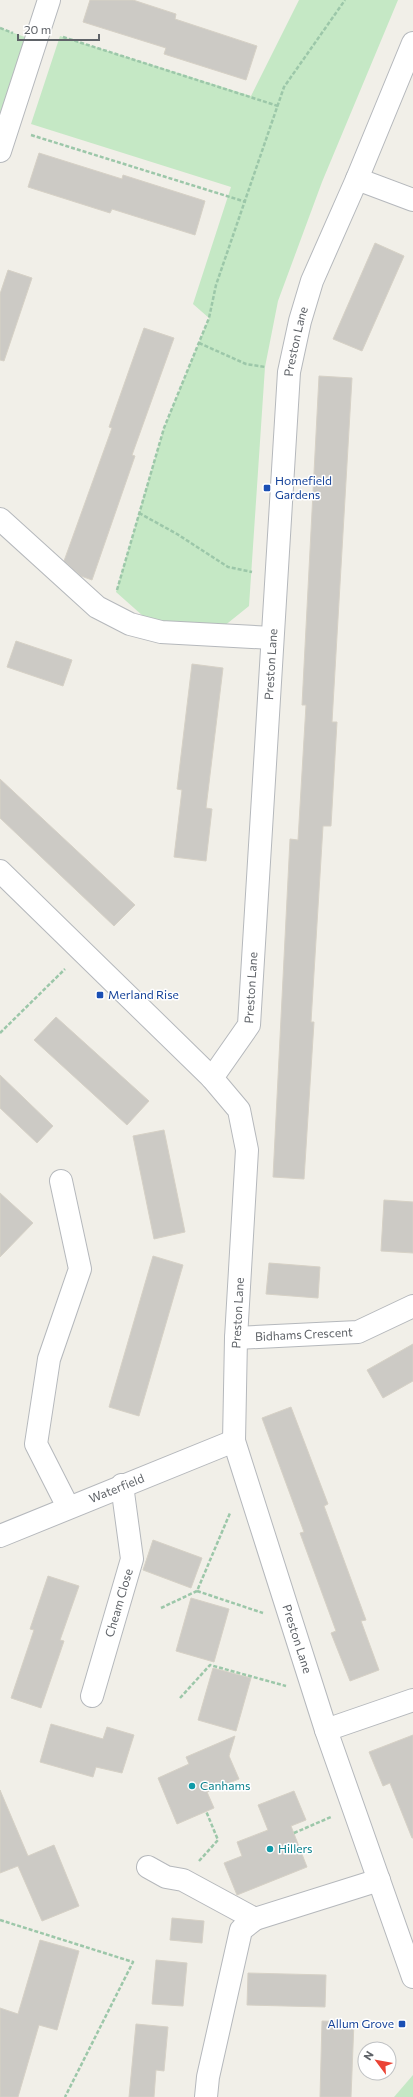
<svg xmlns="http://www.w3.org/2000/svg" width="413" height="2097" viewBox="0 0 413 2097" font-family="Commissioner,sans-serif">
<style>
.green{fill:#c5e8c5}
.building{fill:#cccac5;stroke:#d6d1c6}
.lines{fill:none;stroke-linecap:round;stroke-linejoin:round}
.minor-casing{stroke:#b5b8bc;stroke-width:24}
.path{stroke:#9cc7a9;stroke-width:2.5;stroke-dasharray:4 2;stroke-linecap:butt}
.minor{stroke:#fff;stroke-width:22}
.transit-dot{fill:#1a4fb4;stroke:#fff;stroke-width:1.5}
.culture-dot{fill:#0f9aa8;stroke:#fff;stroke-width:1.5}
.labels{text-anchor:middle;stroke-width:3;stroke-linejoin:round;paint-order:stroke}
.street-label{font-size:12px;fill:#5f6368;stroke:#fff}
.transit-label{font-size:12px;fill:#164399;stroke:#fff;text-anchor:start}
.culture-label{font-size:12px;fill:#0d838f;stroke:#fff;text-anchor:start}
</style>
<rect width="100%" height="100%" fill="#f1efe8"/>
<g class="green">
<polygon points="299,0 398,0 322,182 278,301 265,367 249,606 213,635 161,632 116,592 164,428 209,318 193,304 231,187 31,124 60,36 251,96"/>
<polygon points="0,28 36,41 12,118 0,114"/>
<polygon points="413,2075 413,2097 394,2097"/>
</g>
<g class="building">
<polygon points="90,0 133,0 176,14 175,19 257,46 246,80 164,54 166,48 83,22"/>
<polygon points="39,153 122,179 123,175 205,201 195,235 112,209 110,213 28,187"/>
<polygon points="375,243 404,256 362,351 333,339"/>
<polygon points="8,270 32,278 4,361 0,360 0,294"/>
<polygon points="144,328 174,338 132,455 135,456 92,580 81,576 64,561 112,428 109,427"/>
<polygon points="319,376 352,378 332,722 337,722 331,826 323,826 311,1022 314,1022 304,1179 273,1177 290,839 298,840 306,705 302,705"/>
<polygon points="16,641 72,660 63,686 7,667"/>
<polygon points="192,664 223,668 206,808 212,809 206,861 174,857 182,790 177,789"/>
<polygon points="0,779 135,905 114,926 0,818"/>
<polygon points="56,1017 149,1101 127,1125 34,1040"/>
<polygon points="0,1075 53,1126 37,1143 0,1108"/>
<polygon points="164,1130 185,1232 154,1239 133,1136"/>
<polygon points="0,1193 33,1223 0,1257"/>
<polygon points="384,1200 413,1202 413,1253 381,1251"/>
<polygon points="153,1256 183,1265 139,1416 109,1407"/>
<polygon points="269,1263 320,1267 318,1298 266,1294"/>
<polygon points="413,1344 413,1381 383,1398 367,1370"/>
<polygon points="291,1407 328,1504 324,1506 366,1620 361,1621 379,1670 350,1681 331,1633 336,1631 300,1533 304,1532 262,1418"/>
<polygon points="153,1540 202,1558 191,1588 143,1570"/>
<polygon points="48,1576 79,1586 60,1640 64,1641 41,1708 11,1698 34,1630 30,1629"/>
<polygon points="191,1598 229,1609 214,1662 176,1651"/>
<polygon points="213,1668 251,1678 236,1731 198,1720"/>
<polygon points="51,1724 103,1739 107,1727 134,1735 122,1773 96,1767 93,1777 40,1762"/>
<polygon points="413,1735 413,1838 412,1838 390,1783 383,1786 369,1752"/>
<polygon points="235,1736 229,1756 239,1779 207,1792 214,1808 177,1824 158,1778 189,1764 186,1757"/>
<polygon points="0,1790 28,1856 54,1845 79,1906 42,1921 18,1866 0,1873"/>
<polygon points="294,1791 306,1820 291,1826 307,1867 237,1895 224,1863 242,1856 237,1842 268,1830 258,1805"/>
<polygon points="172,1918 204,1921 202,1943 170,1940"/>
<polygon points="40,1940 79,1951 57,2030 39,2025 18,2097 0,2097 0,2008 18,2014"/>
<polygon points="156,1960 187,1963 183,2006 152,2004"/>
<polygon points="248,1973 326,1975 325,2007 247,2005"/>
<polygon points="322,2021 354,2022 351,2097 320,2097"/>
<polygon points="136,2024 168,2027 164,2071 156,2070 154,2097 129,2097"/>
</g>
<g class="lines">
<defs>
<g id="minor">
<polyline points="0,151 49,0"/>
<polyline points="357,179 413,200"/>
<polyline points="0,519 97,607 130,624 161,632 272,638"/>
<path id="s1" d="M0,871L212,1078L239,1110L247,1150L236,1338L234,1441L326,1730L413,1977"/>
<path id="s2" d="M212,1078L249,1025L289,372L300,321L312,281L357,179L413,43"/>
<polyline points="61,1181 80,1269 49,1359 36,1444 68,1507"/>
<path id="s3" d="M236,1338L358,1332L413,1306"/>
<path id="s4" d="M0,1536L234,1441"/>
<path id="s5" d="M92,1696L132,1559L122,1485"/>
<polyline points="326,1730 413,1700"/>
<polyline points="148,1867 166,1877 183,1880 255,1919"/>
<polyline points="206,2097 208,2077 241,1930 255,1919 379,1880"/>
</g>
</defs>
<use href="#minor" class="minor-casing"/>
<g class="path">
<polyline points="0,28 13,33"/>
<polyline points="63,37 278,106"/>
<polyline points="31,135 246,202"/>
<polyline points="199,343 246,364 265,367"/>
<polyline points="139,513 177,534 228,567 252,572"/>
<polyline points="117,590 164,428 209,318 216,285 284,87 345,0"/>
<polyline points="0,1033 65,969"/>
<polyline points="197,1591 263,1613"/>
<polyline points="161,1608 197,1591 230,1513"/>
<polyline points="180,1698 210,1665 286,1686"/>
<polyline points="294,1833 331,1817"/>
<polyline points="199,1861 218,1840 206,1811"/>
<polyline points="0,1920 133,1962 65,2097"/>
</g>
<use href="#minor" class="minor"/>
</g>
<g class="transit-dot">
<rect x="263" y="484" width="8" height="8" rx="2"/>
<rect x="96" y="991" width="8" height="8" rx="2"/>
<rect x="398" y="2020" width="8" height="8" rx="2"/>
</g>
<g class="culture-dot">
<circle cx="192" cy="1786" r="4"/>
<circle cx="270" cy="1849" r="4"/>
</g>
<g class="labels">
<g class="street-label">
<text dy="4" stroke="none"><textPath href="#s2" startOffset="750">Preston Lane</textPath></text>
<text dy="4" stroke="none"><textPath href="#s2" startOffset="426">Preston Lane</textPath></text>
<text dy="4" stroke="none"><textPath href="#s2" startOffset="102">Preston Lane</textPath></text>
<text transform="translate(238 1313) rotate(-87)" y="4">Preston Lane</text>
<text dy="4" stroke="none"><textPath href="#s3" startOffset="68">Bidhams Crescent</textPath></text>
<text dy="4" stroke="none"><textPath href="#s4" startOffset="126">Waterfield</textPath></text>
<text dy="4" stroke="none"><textPath href="#s5" startOffset="97">Cheam Close</textPath></text>
<text dy="4" stroke="none"><textPath href="#s1" startOffset="878">Preston Lane</textPath></text>
</g>
<g class="transit-label">
<text x="275" y="485">Homefield<tspan x="275" dy="14">Gardens</tspan></text>
<text x="108" y="999">Merland Rise</text>
<text x="394" y="2028" text-anchor="end">Allum Grove</text>
</g>
<g class="culture-label">
<text x="200" y="1790">Canhams</text>
<text x="278" y="1853">Hillers</text>
</g>
</g>
<g transform="translate(377 2061) rotate(302)"><circle r="19" fill="#ffffff" stroke="#bfc1c3"/>
<path d="M0-3L7 15L0 10L-7 15Z" fill="#ea4335"/>
<text y="-6" font-size="11" font-weight="bold" text-anchor="middle" fill="#5f6368">N</text>
</g>
<path d="M18 34v6h81v-6" fill="none" stroke="#5f6368" stroke-width="2"/>
<text x="24" y="34" font-size="12" fill="#5f6368" stroke="#ffffff" stroke-width="3" paint-order="stroke">20 m</text>
</svg>
